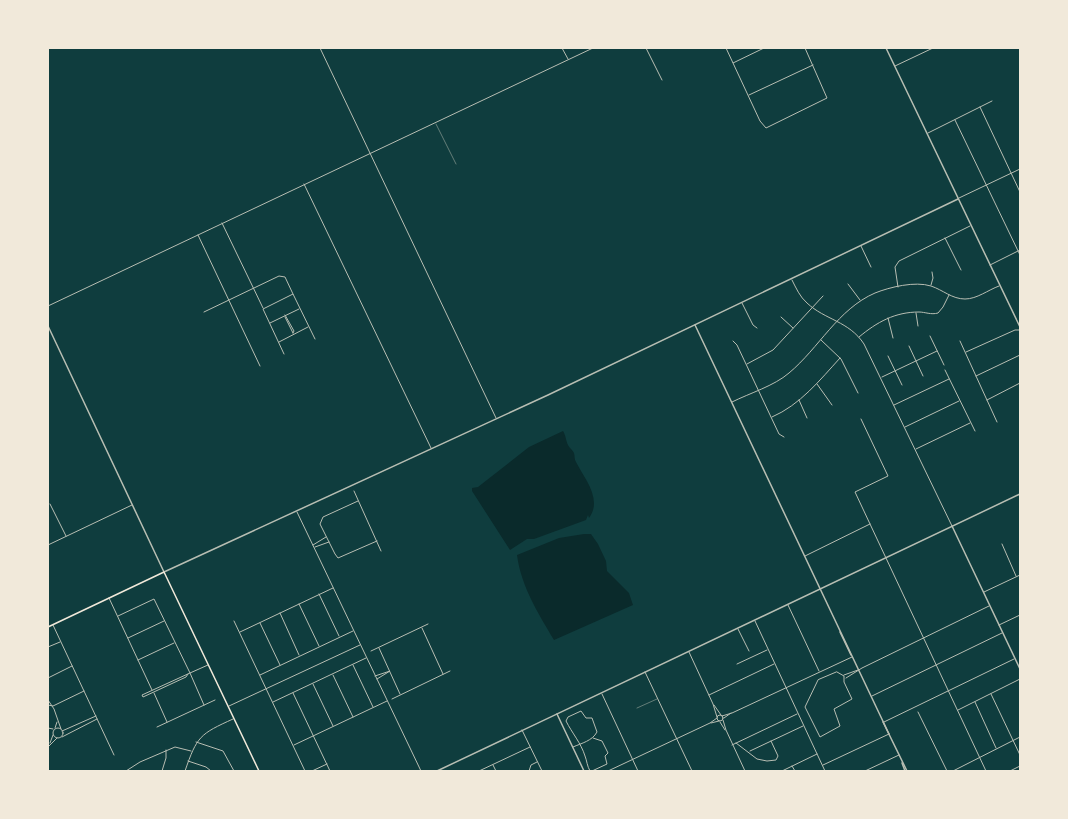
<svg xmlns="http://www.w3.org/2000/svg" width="1068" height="819" viewBox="0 0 1068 819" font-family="'IBM Plex Sans',sans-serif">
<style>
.water{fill:#0a2a2b}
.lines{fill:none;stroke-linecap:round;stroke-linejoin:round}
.service{stroke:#b8beb3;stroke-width:0.5}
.minor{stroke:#b8beb3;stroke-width:1}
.tertiary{stroke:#b8beb3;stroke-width:1.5}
.secondary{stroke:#f1e9da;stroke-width:1.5}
</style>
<rect width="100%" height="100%" fill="#0f3d3e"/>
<g class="water">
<path d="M563,431C566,436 566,441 568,445C569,448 573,450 574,453C575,456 574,459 576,462C584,478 603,499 589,518L588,515L586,520L534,539H527L510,550L472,491V488L478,487L529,447Z"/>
<path d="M584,534H591L598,544L606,561L607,571L629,593L633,605L554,640C538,613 521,586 517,555L559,538Z"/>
</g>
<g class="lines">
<g class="service">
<polyline points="436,124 456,164"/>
<polyline points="637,708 657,699"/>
</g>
<g class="minor">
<polyline points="320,48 496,418"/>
<polyline points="562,48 568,59"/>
<polyline points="646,48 662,80"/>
<polyline points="726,48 733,63 764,48"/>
<polyline points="733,63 760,121 766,128 827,98 805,48"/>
<polyline points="895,66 933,48"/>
<polyline points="749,95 813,65"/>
<polyline points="980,107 1020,192"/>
<polyline points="955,120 1020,255"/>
<polyline points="928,133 992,101"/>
<polyline points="304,184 431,448"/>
<polyline points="959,198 1020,169"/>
<polyline points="222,223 263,308"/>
<polyline points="198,235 260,366"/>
<polyline points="945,238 961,270"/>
<polyline points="861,246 871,267"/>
<polyline points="990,265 1020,250"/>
<path d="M792,280C796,288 800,297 807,303C825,320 849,321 864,344L952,526"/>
<polyline points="848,284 860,300"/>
<polyline points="931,285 933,278 932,272"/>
<polyline points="898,287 895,267 899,261 970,226"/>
<polyline points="742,303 753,325 757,328"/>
<polyline points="48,306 593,48"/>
<polyline points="204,312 279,276 285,277 293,294"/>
<polyline points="916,313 918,326"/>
<polyline points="285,315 294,331 293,333"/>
<polyline points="285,317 293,333"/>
<polyline points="781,317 793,328"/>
<polyline points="888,318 893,338"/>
<polyline points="270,323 299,309"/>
<polyline points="930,336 944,365"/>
<path d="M859,337C877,322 895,312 919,312C925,312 931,315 938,313L943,307L949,295"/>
<polyline points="821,340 841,359 858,393"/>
<polyline points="733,341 737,345 779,434 784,437"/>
<polyline points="960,341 997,422"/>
<polyline points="279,342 308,327"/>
<polyline points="909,346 923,376"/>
<polyline points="966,352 1015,330 1020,330"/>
<polyline points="284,354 263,309 293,294 315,339"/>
<polyline points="888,356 902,385"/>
<polyline points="747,364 773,350 823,296"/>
<polyline points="945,370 975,431"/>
<polyline points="976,376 1020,355"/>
<polyline points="882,377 937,351"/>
<polyline points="817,384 832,405"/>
<polyline points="799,400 807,418"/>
<polyline points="987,400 1020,383"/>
<path d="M732,402C750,393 774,386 789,373C819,348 838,309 875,293C890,287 915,281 931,286C943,290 952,299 965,299C977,299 988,290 999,286"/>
<polyline points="894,405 949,379"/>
<path d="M772,417C800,405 820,380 840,358"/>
<polyline points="861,419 888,476 855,492 986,771"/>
<polyline points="905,427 959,401"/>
<polyline points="916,449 970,423"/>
<polyline points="354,491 381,551"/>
<polyline points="358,501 323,517 320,524 335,554 338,558 377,541"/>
<polyline points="50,504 66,536"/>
<polyline points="297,512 421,771"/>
<polyline points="1002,544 1016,576"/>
<polyline points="48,545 132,505"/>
<polyline points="313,545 326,537"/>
<polyline points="315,547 329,542"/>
<polyline points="805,556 870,524"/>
<polyline points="984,592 1020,575"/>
<polyline points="319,594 339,636"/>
<polyline points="109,598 152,690"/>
<polyline points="299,604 319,646"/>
<polyline points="788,605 819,671"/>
<polyline points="280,613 299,655"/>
<polyline points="118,616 154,599 190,673 208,665"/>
<polyline points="234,621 305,771"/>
<polyline points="755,621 825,771"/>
<polyline points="260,623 280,665"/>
<polyline points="53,625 114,755"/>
<polyline points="999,625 1020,615"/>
<polyline points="422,628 443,674"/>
<polyline points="738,629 749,651"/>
<polyline points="240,632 333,588"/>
<polyline points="128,638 164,621"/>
<polyline points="48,647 60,642"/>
<polyline points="379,648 400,694"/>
<polyline points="371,651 428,624"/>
<polyline points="689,652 713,704 717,717"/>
<polyline points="138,660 174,643"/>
<polyline points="737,664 767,650"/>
<polyline points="353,665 373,707"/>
<polyline points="645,672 692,771"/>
<polygon points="837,672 844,676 844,682 852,699 834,709 840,726 820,737 805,707 818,680"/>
<polyline points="188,674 186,677 143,697 142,695 190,673 204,705"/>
<polyline points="260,675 353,631"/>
<polyline points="333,675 353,717"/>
<polyline points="844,675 858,670"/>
<polyline points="375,676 390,671 377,679"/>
<polyline points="48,678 72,666"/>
<polyline points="846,678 862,668 989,606"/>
<polyline points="313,684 333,726"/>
<polyline points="154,693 167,722"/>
<polyline points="293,693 330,771"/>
<polyline points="602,694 638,771"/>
<polyline points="991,694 1020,755"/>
<polyline points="709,695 774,664"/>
<polyline points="872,696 1002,633"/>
<polyline points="392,699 450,671"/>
<polyline points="48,700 54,709 61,729"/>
<polyline points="273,702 366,658"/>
<polyline points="975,702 996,748"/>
<polyline points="48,705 53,706 84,691"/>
<polyline points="714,705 721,715"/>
<polyline points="229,706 360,645"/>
<polyline points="958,710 1020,679"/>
<polyline points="918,712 947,771"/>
<circle cx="720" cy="718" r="3"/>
<polyline points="722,716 732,713 852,657"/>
<polyline points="724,718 731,713"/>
<polyline points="723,720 726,730 745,771"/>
<polyline points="720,722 725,730"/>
<polyline points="884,722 1014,659"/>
<polyline points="711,723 719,721"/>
<polyline points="157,727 215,700"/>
<circle cx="58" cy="733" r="5"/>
<polyline points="48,728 53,729"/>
<polyline points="55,728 57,722"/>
<polyline points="522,730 542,771"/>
<polyline points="62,731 96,716"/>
<polyline points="62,737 97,719"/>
<polyline points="196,742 223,751 234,771"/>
<polyline points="50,743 53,735"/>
<polyline points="736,743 757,759 767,761 776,760 778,756 771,741"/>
<polyline points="294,745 387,701"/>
<polyline points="732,745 797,714"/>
<polyline points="48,747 57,738"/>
<path d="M573,747C582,743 592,741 597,732L592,718H586L581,711L568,717L566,721C572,733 581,743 585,756C587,761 587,766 590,771"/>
<polyline points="750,751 803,726"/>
<polyline points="188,761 206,767 211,771"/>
<polyline points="493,765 496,771"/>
<polyline points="823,765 889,734"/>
<polyline points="792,766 795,771"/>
<polyline points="126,771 140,762 175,747 191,751"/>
<polyline points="162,771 166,758 166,750"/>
<path d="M185,771C197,736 200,734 233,719"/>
<polyline points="312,771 327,764"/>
<polyline points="479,771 530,747"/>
<polyline points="529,771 531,765 537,762"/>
<polyline points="592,771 607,764 605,756 608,753 602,741 593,738"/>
<polyline points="608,771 710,723 717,718"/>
<polyline points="782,771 817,754"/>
<polyline points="865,771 899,755"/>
<polyline points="953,771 1020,737"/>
<polyline points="1010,771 1020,766"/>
</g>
<g class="tertiary">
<polyline points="886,48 1020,327"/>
<polyline points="695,325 889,734"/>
<polyline points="48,326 164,572 548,395 958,199"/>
<polyline points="952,526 1020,669"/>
<polyline points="840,632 851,655"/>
<polyline points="557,714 584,771"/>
<polyline points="883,722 907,771"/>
<polyline points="902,763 905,771"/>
<polyline points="437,771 1020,494"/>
</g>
<polyline class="secondary" points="48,627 164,572 259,771"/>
</g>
<rect width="1068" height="819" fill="none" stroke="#f1e9da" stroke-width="98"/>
</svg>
